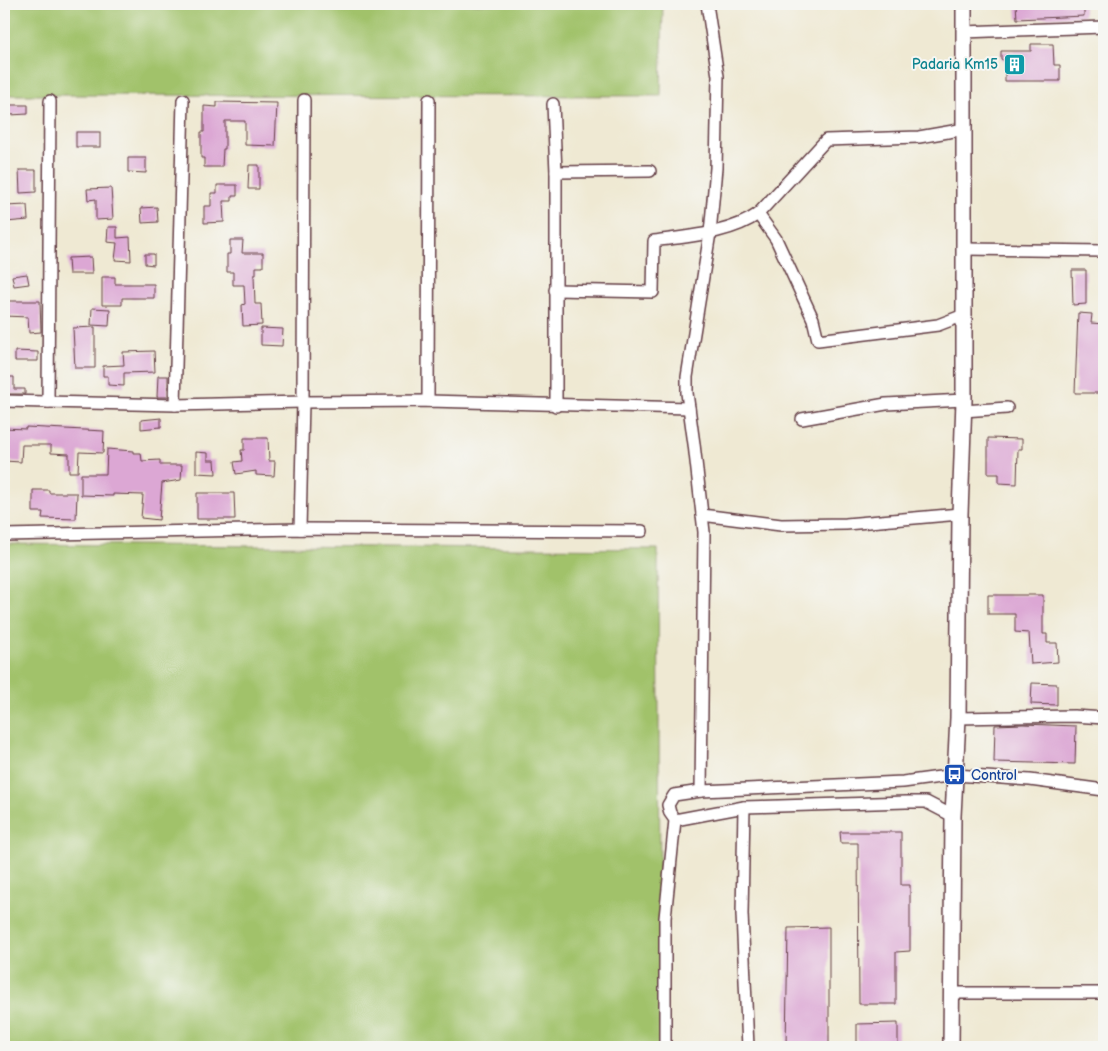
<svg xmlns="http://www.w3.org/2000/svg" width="1108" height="1051" viewBox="0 0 1108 1051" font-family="'Balsamiq Sans',sans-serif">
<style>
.green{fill:#a1c26b;stroke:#76704b}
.building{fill:#dca7d4}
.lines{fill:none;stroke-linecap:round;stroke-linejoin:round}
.minor-casing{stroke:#633d44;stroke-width:14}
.major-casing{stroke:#633d44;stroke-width:18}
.minor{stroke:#fff;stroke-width:11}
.major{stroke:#fff;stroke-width:15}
.labels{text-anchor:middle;stroke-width:4;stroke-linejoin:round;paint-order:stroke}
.culture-label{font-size:14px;fill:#0d838f;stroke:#f6f6f2;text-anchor:end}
.transit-label{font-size:14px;fill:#164399;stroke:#f6f6f2;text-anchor:start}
</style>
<rect width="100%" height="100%" fill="#f6f6f2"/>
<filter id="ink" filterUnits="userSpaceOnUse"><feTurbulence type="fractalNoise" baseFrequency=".02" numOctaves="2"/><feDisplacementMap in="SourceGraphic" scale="10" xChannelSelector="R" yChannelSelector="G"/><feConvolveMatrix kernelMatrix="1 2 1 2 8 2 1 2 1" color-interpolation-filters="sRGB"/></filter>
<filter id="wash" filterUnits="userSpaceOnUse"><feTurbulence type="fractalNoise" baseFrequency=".0096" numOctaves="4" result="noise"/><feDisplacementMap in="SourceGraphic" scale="20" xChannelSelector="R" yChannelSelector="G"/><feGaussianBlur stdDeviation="1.12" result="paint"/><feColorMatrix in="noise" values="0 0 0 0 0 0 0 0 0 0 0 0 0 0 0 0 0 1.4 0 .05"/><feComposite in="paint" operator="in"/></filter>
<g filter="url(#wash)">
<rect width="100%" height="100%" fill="#efe9d3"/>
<g class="green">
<polygon points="4,4 663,4 661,96 4,95"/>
<polygon points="4,544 658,549 661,1047 4,1047"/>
</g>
<g id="blocks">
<g class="building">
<polygon points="1016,4 1084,4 1084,16 1017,19"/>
<polygon points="1031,44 1053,44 1054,65 1060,65 1060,81 1005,81 1005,61 1001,59 1001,51 1031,51"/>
<polygon points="217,102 277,103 275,146 245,145 245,121 225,121 225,149 223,149 222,167 204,167 204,158 201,158 201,132 204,132 204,106 217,107"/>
<polygon points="9,105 28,105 28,114 10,115"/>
<rect x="76" y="132" width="24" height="15"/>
<polygon points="128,158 146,158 146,173 128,172"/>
<polygon points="249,165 259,165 259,189 248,189"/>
<polygon points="19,170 36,170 36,192 20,193"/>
<polygon points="217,185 237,185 237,196 232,196 232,201 223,201 224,222 204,223 204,206 211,206 211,193 217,193"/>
<polygon points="111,188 113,219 96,220 96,199 88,200 87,189"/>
<polygon points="27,205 28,220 6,222 5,206"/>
<polygon points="157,207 158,222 142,223 141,208"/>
<polygon points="108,227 117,227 117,238 130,237 131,261 115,260 117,243 107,242"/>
<polygon points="230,240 243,240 242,253 263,253 263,267 256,267 256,275 254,275 255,304 261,304 262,325 243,326 242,305 245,304 244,285 233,285 233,272 227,272 227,254 230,254"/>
<polygon points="145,254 154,254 154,265 145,264"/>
<polygon points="91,257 92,274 69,274 68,258"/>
<polygon points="1072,270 1086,270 1086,304 1073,305"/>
<polygon points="27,274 29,284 14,286 12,276"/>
<polygon points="102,277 115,277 115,284 154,284 154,298 122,298 122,305 102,305"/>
<polygon points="4,301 40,301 41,332 29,333 28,317 4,316"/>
<polygon points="92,308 110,309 109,326 91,325"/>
<polygon points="1078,313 1092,314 1091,323 1104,324 1104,393 1075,393"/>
<polygon points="95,327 95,368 75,368 73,328"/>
<polygon points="261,328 283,329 282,346 261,345"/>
<polygon points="15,351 38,352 38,361 15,361"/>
<polygon points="154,351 155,372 124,373 124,386 108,385 108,376 103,376 103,366 124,365 123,352"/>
<polygon points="158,376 168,376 168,397 157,397"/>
<polygon points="4,377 14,377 14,389 25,389 25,394 4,394"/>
<polygon points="161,418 161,427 141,429 141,420"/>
<polygon points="26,427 104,431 103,453 79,452 78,472 69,472 69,454 51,453 51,445 22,445 21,462 4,461 4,428 26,429"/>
<polygon points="244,438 268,438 269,461 275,461 274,476 256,475 256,471 236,474 234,462 242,461 241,450 244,450"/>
<polygon points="988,438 1022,439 1022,449 1018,449 1017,484 999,483 999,474 988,474"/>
<polygon points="107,449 133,451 133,453 141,453 142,461 160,460 160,465 182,465 181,480 162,483 159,520 141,518 143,495 113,494 113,496 81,495 81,474 106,474"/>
<polygon points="196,452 208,453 208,460 215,460 216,474 196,473"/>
<polygon points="33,490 49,490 49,493 77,493 76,519 42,518 43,512 33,512"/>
<polygon points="197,493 234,493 235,519 197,519"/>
<polygon points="988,595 1043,595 1043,634 1047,634 1047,643 1057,643 1058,662 1031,664 1029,633 1015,632 1015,614 988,614"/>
<polygon points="1032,683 1057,684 1057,705 1031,704"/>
<polygon points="1023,724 1076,726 1075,764 994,762 995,725"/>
<polygon points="840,832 901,832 901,885 910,885 910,951 896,952 896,1004 859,1004 858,843 841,843"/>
<polygon points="829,927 829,1047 786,1047 788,928"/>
<polygon points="898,1023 898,1047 857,1047 857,1024"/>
</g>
</g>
</g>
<g filter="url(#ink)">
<use href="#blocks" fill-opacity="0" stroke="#633d44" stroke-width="1"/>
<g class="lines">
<defs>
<g id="minor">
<polyline points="964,32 1104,27"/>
<polyline points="553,104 556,172 556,406"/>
<polyline points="556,172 650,171"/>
<polyline points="758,214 776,239 813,319 818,340 938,325 964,315"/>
<polyline points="964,249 1104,251"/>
<path d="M555,290L653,292L654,241C688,236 730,234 758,214L826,140L919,137L965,129"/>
<polyline points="4,401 175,405 303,402 428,401 689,408"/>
<polyline points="428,401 429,100"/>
<polyline points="48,402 50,101"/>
<polyline points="175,405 183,100"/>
<polyline points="963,411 1007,408"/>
<polyline points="802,419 886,404 964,400"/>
<polyline points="702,515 781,525 846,524 960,514"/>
<polyline points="300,529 303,402 304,100"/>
<polyline points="4,535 300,529 642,531"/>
<polyline points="958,718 1074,716 1104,718"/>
<polyline points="701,791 704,532 694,444 687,393 687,377 710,233 716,168 718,76 707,4"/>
<polyline points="744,807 742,914 748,1047"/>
<polyline points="675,820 744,807 906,802 926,802 953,816"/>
<polyline points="952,993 1104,993"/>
<polyline points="665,1047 665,918 675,820 670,813 668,805 674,795 701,791 903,782 955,775 1030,780 1104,790"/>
</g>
<polyline id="major" points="951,1047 953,816 958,718 960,514 964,400 964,4"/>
</defs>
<use href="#minor" class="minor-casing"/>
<use href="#major" class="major-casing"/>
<use href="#minor" class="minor"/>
<use href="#major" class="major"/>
</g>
</g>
<defs>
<symbol id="building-square" viewBox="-11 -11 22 22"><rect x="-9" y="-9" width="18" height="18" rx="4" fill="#0f9aa8" stroke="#f6f6f2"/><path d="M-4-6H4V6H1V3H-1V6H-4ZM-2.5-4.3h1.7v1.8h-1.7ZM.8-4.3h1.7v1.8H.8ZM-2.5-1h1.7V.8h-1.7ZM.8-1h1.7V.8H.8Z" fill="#fff"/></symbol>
<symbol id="bus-square" viewBox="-11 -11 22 22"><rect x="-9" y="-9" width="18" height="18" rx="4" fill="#1a4fb4" stroke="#f6f6f2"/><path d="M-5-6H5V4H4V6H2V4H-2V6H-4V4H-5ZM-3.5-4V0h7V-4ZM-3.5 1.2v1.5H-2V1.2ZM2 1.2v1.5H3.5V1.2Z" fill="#fff"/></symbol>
</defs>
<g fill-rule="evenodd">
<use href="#building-square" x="1002" y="52" width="25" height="25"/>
<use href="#bus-square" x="942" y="762" width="25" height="25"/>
</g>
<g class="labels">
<g class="culture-label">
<text x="998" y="69">Padaria Km15</text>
</g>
<g class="transit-label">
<text x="971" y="780">Control</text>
</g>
</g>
<rect width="1108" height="1051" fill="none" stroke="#f6f6f2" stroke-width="20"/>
</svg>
